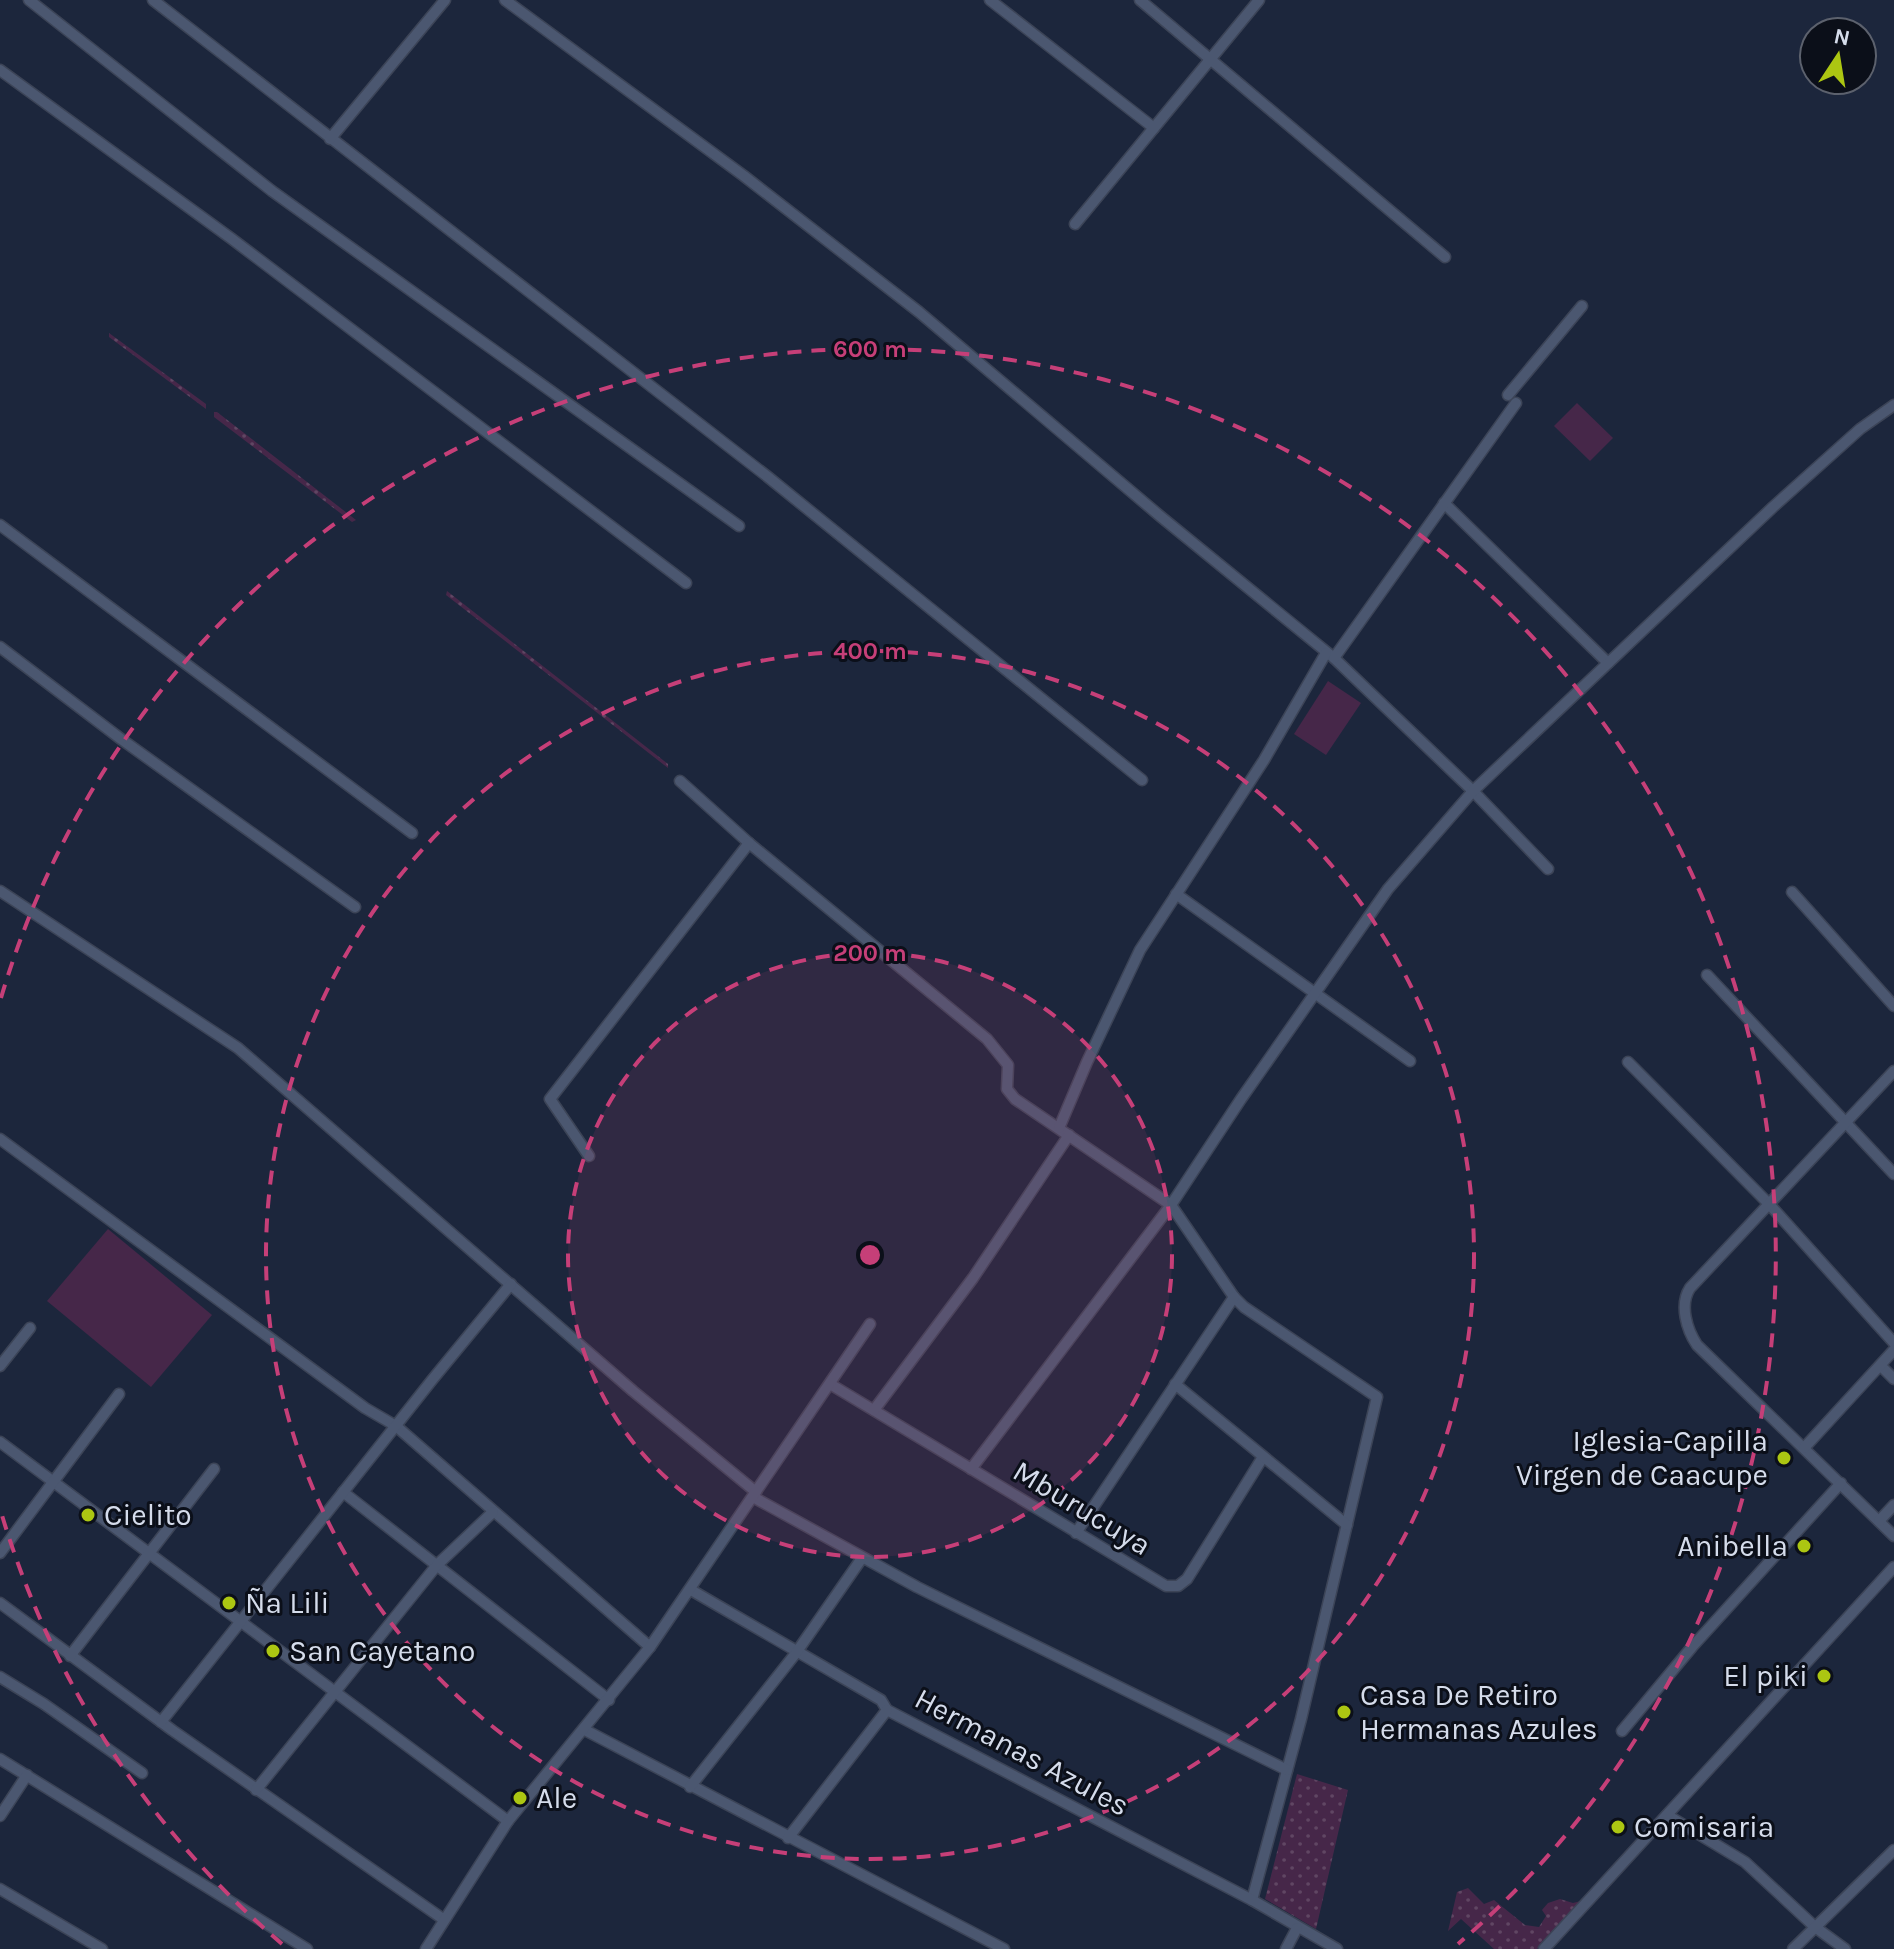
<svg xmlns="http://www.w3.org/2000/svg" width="1894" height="1949" viewBox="0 0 1894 1949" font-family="Karla,sans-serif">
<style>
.grass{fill:url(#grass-dots)}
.pitch{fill:#462749}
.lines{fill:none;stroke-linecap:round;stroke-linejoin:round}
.minor-casing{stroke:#3c4457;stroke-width:13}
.minor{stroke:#4b5770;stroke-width:10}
.ring{fill:none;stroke:#c63f78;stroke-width:4;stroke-dasharray:14 10}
.poi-dot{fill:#acc612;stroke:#0b0f19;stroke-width:3}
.labels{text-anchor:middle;stroke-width:6;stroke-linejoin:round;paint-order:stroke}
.poi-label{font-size:30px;fill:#d5dceb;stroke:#0b0f19;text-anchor:start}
.street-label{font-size:30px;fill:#d5dceb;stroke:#0b0f19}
.centre{fill:#c63f78;stroke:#0b0f19;stroke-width:4}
.ring-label{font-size:24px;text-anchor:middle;font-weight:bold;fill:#c63f78;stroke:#0b0f19;stroke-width:6;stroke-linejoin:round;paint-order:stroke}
</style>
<defs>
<pattern id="grass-dots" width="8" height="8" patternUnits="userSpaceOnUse" patternTransform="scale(2)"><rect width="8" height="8" fill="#462749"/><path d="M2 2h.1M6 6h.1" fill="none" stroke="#604663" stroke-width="1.8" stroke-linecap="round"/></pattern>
</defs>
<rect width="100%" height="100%" fill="#1c263c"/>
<g class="grass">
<polygon points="109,333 206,404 206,409 109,337"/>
<polygon points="214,412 217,412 356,520 352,522 214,417"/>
<polygon points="447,591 668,764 668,768 446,595"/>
<polygon points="1297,1774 1348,1790 1316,1929 1265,1899"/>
<polygon points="1468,1888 1484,1904 1494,1900 1525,1925 1539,1927 1546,1916 1542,1910 1548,1903 1560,1899 1573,1903 1581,1901 1537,1949 1494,1949 1461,1919 1448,1931 1457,1892"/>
</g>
<g class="pitch">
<polygon points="1577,403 1613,438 1590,461 1554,426"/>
<polygon points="1328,681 1361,703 1326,755 1294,734"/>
<polygon points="108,1229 212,1315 151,1387 47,1301"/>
</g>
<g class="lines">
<defs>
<g id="minor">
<polyline points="29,0 272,191 739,526"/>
<polyline points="153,0 768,477 1142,780"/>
<polyline points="505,0 744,176 919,312 1160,516 1334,658 1473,791 1548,869"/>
<polyline points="990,0 1154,128"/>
<polyline points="1140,0 1445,257"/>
<polyline points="0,70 232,239 686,583"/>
<polyline points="330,139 445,0"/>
<polyline points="1075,224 1259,0"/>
<polyline points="1508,395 1582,306"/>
<polyline points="1444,503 1608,663"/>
<polyline points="0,525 412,833"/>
<polyline points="0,647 121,739 355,907"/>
<polyline points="1334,658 1516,403"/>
<polyline points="680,781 749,843 987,1039 1008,1065 1007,1089 1015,1099 1171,1205 1234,1297 1244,1307 1377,1397 1301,1719 1252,1900"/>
<polyline points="0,891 238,1048 633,1391 756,1492"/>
<polyline points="1792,892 1894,1006"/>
<polyline points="1176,894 1410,1061"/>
<polyline points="1707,975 1894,1174"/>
<polyline points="1628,1062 1769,1204 1894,1343"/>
<path d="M1894,1071L1690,1288C1679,1305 1687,1330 1697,1345L1894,1536"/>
<polyline points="1059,1128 1087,1062 1140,950 1264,760 1326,653"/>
<polyline points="0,1139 365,1408 396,1426 650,1647"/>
<polyline points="589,1156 550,1099 749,843"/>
<polyline points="0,1366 30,1328"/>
<polyline points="1881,1366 1894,1379"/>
<polyline points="830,1384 1166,1586 1178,1586 1187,1579 1263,1457"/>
<polyline points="1175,1384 1347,1525"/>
<polyline points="874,1410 973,1278 1069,1135"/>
<polyline points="0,1442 508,1821"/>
<polyline points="1804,1448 1894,1350"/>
<polyline points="971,1469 1171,1205 1241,1099 1388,889 1473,791 1773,507 1860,429 1894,405"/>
<polyline points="343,1492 609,1700"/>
<polyline points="753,1497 917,1587 1287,1770"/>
<polyline points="1879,1521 1894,1505"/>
<polyline points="1076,1533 1234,1297"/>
<polyline points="0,1553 119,1394"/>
<polyline points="691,1590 881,1700 887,1710 1252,1900 1337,1949"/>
<polyline points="0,1603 172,1730 443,1919"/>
<polyline points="70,1656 214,1469"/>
<polyline points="0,1677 44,1704 142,1773"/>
<polyline points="161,1722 432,1380 511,1284"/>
<polyline points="585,1730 1004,1949"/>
<polyline points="1622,1731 1692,1647 1841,1483"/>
<polyline points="0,1759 307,1949"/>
<polyline points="690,1787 796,1653 862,1558"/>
<polyline points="256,1790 437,1565 493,1512"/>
<polyline points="1667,1815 1745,1862 1815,1927 1845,1949"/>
<polyline points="0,1816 27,1775"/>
<polyline points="788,1838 887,1710"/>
<polyline points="0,1889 102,1949"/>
<polyline points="426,1949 508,1821 650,1647 870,1324"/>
<polyline points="1286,1949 1297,1928"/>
<polyline points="1544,1949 1894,1567"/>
<polyline points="1793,1949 1894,1850"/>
</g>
</defs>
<use href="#minor" class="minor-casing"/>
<use href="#minor" class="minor"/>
</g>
<circle cx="870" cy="1255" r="302" fill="#c63f78" fill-opacity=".12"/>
<g class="ring">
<circle cx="870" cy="1255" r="302"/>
<circle cx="870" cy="1255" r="604"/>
<path d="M282 1944A906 906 0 0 1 1 1512M1 998A906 906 0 1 1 1458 1944"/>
</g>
<g class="poi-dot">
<circle cx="1784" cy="1458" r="8"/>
<circle cx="88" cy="1515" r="8"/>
<circle cx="1804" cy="1546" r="8"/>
<circle cx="229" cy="1603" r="8"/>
<circle cx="273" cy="1651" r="8"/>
<circle cx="1824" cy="1676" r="8"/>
<circle cx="1344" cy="1712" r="8"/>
<circle cx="520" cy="1798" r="8"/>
<circle cx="1618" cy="1827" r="8"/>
</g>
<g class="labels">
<g class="poi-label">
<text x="1768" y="1451" text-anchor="end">Iglesia-Capilla<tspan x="1768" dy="34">Virgen de Caacupe</tspan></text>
<text x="104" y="1525">Cielito</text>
<text x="1788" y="1556" text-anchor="end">Anibella</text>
<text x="245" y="1613">Ña Lili</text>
<text x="289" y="1661">San Cayetano</text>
<text x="1808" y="1686" text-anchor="end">El piki</text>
<text x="1360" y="1705">Casa De Retiro<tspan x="1360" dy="34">Hermanas Azules</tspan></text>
<text x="536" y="1808">Ale</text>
<text x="1634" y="1837">Comisaria</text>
</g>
<g class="street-label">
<text transform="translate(1082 1508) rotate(31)" y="10">Mburucuya</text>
<text transform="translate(1022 1752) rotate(28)" y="10">Hermanas Azules</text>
</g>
</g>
<circle cx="870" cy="1255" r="12" class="centre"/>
<g class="ring-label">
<text x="870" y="357">600 m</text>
<text x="870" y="659">400 m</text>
<text x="870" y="961">200 m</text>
</g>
<g transform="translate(1838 56) rotate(12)"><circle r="38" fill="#0b0f19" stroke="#5c616d" stroke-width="2"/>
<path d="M0-6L14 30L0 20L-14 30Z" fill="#acc612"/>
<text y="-12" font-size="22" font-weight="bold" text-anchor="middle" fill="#d5dceb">N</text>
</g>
</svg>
